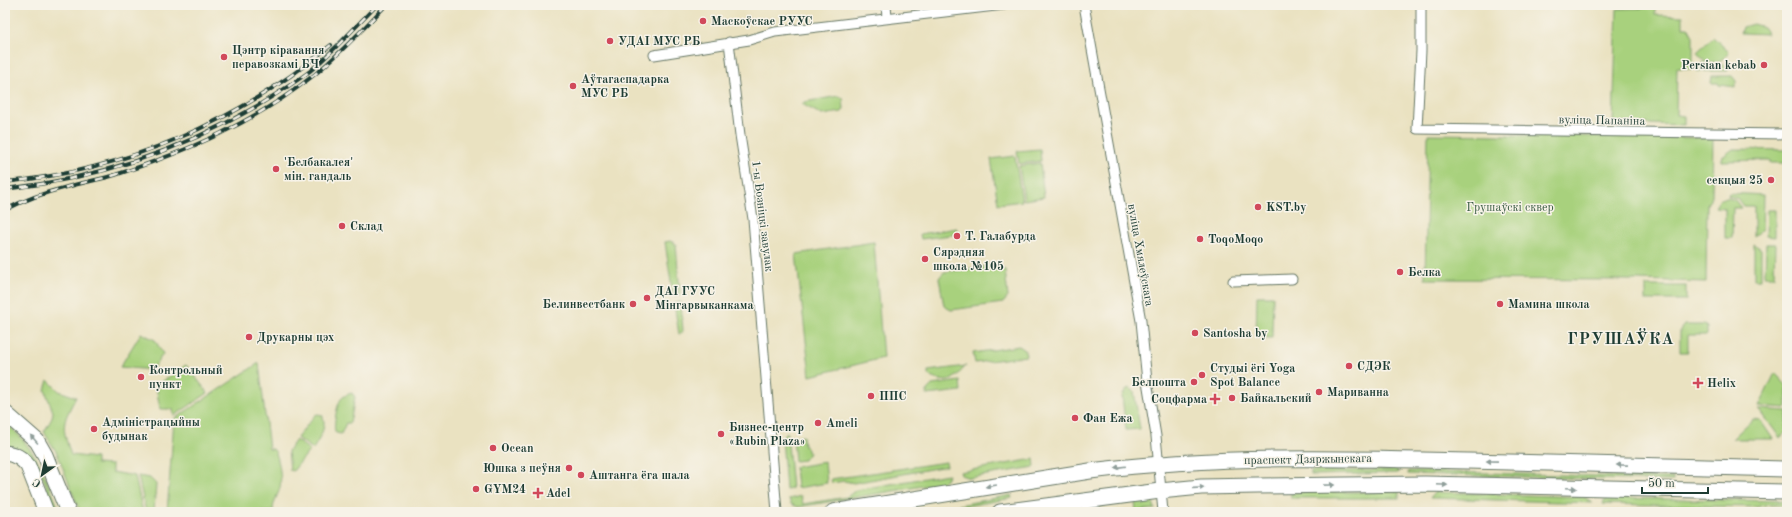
<svg xmlns="http://www.w3.org/2000/svg" width="1792" height="517" viewBox="0 0 1792 517" font-family="'Old Standard TT',serif">
<style>
.green{fill:#a8d17d;stroke:#648758}
.lines{fill:none;stroke-linecap:round;stroke-linejoin:round}
.street-casing{stroke:#667765;stroke-width:11}
.primary-casing{stroke:#667765;stroke-width:17}
.street{stroke:#fff;stroke-width:9}
.primary{stroke:#fff;stroke-width:15}
.rail-casing{stroke:#1f3d34;stroke-width:4}
.rail{stroke:#f7f3e8;stroke-width:2.5;stroke-dasharray:8;stroke-linecap:butt}
.oneway{fill:#8f9e9a}
.poi-dot{fill:#d1495b;stroke:#f7f3e8;stroke-width:1.5}
.labels{text-anchor:middle;stroke-width:3;stroke-linejoin:round;paint-order:stroke}
.poi-label{font-size:12px;font-weight:bold;fill:#1f3d34;stroke:#f7f3e8;text-anchor:start}
.street-label{font-size:12px;fill:#1f3d34;stroke:#f7f3e8}
.park-label{font-size:12px;fill:#3a5b43;stroke:#f7f3e8}
.district-label{font-size:16px;font-weight:bold;letter-spacing:1px;fill:#1f3d34;stroke:#f7f3e8}
</style>
<rect width="100%" height="100%" fill="#f7f3e8"/>
<filter id="ink" filterUnits="userSpaceOnUse"><feTurbulence type="fractalNoise" baseFrequency=".025" numOctaves="2"/><feDisplacementMap in="SourceGraphic" scale="8" xChannelSelector="R" yChannelSelector="G"/><feConvolveMatrix kernelMatrix="1 2 1 2 8 2 1 2 1" color-interpolation-filters="sRGB"/></filter>
<filter id="wash" filterUnits="userSpaceOnUse"><feTurbulence type="fractalNoise" baseFrequency=".012" numOctaves="4" result="noise"/><feDisplacementMap in="SourceGraphic" scale="16" xChannelSelector="R" yChannelSelector="G"/><feGaussianBlur stdDeviation="0.9" result="paint"/><feColorMatrix in="noise" values="0 0 0 0 0 0 0 0 0 0 0 0 0 0 0 0 0 1.4 0 .05"/><feComposite in="paint" operator="in"/></filter>
<g filter="url(#wash)">
<rect width="100%" height="100%" fill="#eae2c1"/>
<g class="green">
<polygon points="1646,5 1655,5 1655,15 1683,16 1683,27 1688,27 1693,36 1693,69 1677,68 1676,115 1684,116 1684,125 1613,123 1617,9 1646,8"/>
<polygon points="1753,24 1763,27 1768,34 1741,33 1743,27"/>
<path d="M1713,37L1729,52C1721,65 1705,66 1697,52Z"/>
<polygon points="1703,62 1715,66 1723,63 1728,71 1697,71"/>
<polygon points="1712,76 1732,76 1736,81 1736,87 1719,85 1718,83 1711,83"/>
<polygon points="839,96 843,98 844,109 842,112 822,115 802,104 804,102"/>
<polygon points="1428,134 1713,138 1712,197 1707,204 1706,282 1637,280 1425,279"/>
<polygon points="1040,149 1041,161 1019,164 1017,151"/>
<polygon points="1733,149 1787,150 1787,163 1770,163 1770,160 1721,161 1721,158"/>
<polygon points="1015,156 1022,201 998,204 991,159"/>
<polygon points="1040,163 1044,197 1024,200 1019,166"/>
<polygon points="1729,193 1763,195 1762,230 1754,236 1754,206 1743,206 1737,198 1728,196"/>
<polygon points="1728,198 1735,200 1741,208 1733,208 1732,238 1725,238 1725,208 1715,207 1720,199"/>
<polygon points="1767,210 1775,210 1775,237 1766,236"/>
<polygon points="957,228 958,234 921,239 920,234"/>
<polygon points="670,241 676,244 680,295 673,296 665,242"/>
<polygon points="874,242 883,358 810,376 796,254"/>
<polygon points="1754,244 1761,249 1761,279 1754,279"/>
<polygon points="1766,244 1775,244 1774,276 1765,276"/>
<polygon points="997,265 1005,270 1008,297 1003,303 951,310 944,306 939,278 944,272"/>
<rect x="1646" y="286" width="40" height="14"/>
<polygon points="1257,296 1273,296 1272,338 1256,337"/>
<polygon points="681,302 683,331 681,334 679,334 674,303"/>
<polygon points="1684,325 1704,325 1707,327 1707,335 1688,335 1688,352 1680,352 1680,330"/>
<polygon points="141,333 155,340 163,354 152,370 120,367"/>
<polygon points="1019,346 1025,350 1026,356 975,363 973,353"/>
<path d="M259,363L269,449H273C279,454 282,480 280,488C277,497 273,502 273,512H167L174,419Z"/>
<polygon points="186,365 208,393 174,416 173,409 160,409 156,386"/>
<path d="M966,366C951,382 950,385 928,375V371Z"/>
<polygon points="1775,373 1787,386 1787,408 1759,406"/>
<path d="M48,380L59,391L76,397C62,424 61,425 71,455L96,458V464L112,465V472L135,476L143,512H80L57,453L44,432L52,418L53,412L45,390Z"/>
<polygon points="960,381 961,391 927,395 927,390 932,385"/>
<polygon points="1128,388 1134,391 1140,429 1126,430 1122,396"/>
<path d="M352,393L355,397L350,423H346L341,434L336,433C332,429 337,404 341,399C343,396 348,394 352,393Z"/>
<polygon points="1759,409 1787,411 1787,431 1780,438"/>
<path d="M318,414L322,415C328,425 319,440 313,449L297,438L315,415Z"/>
<polygon points="1753,419 1760,420 1773,439 1732,439"/>
<path d="M5,422C36,448 45,475 60,512H55C46,487 38,447 5,446Z"/>
<polygon points="787,432 792,489 786,490 782,438"/>
<polygon points="803,436 804,446 807,448 809,453 804,460 795,461 793,438"/>
<polygon points="296,440 310,450 293,471 290,470 288,451"/>
<polygon points="1034,459 1035,467 969,478 961,475 960,472"/>
<polygon points="825,462 827,483 797,488 795,467"/>
<polygon points="946,462 947,466 854,483 844,481 832,483 831,479"/>
<polygon points="1398,470 1398,473 1311,475 1311,471"/>
<polygon points="1408,471 1673,478 1673,481 1408,474"/>
<polygon points="948,474 946,480 941,483 798,507 791,504 789,499 801,496 803,504 847,497 856,490"/>
<polygon points="138,476 150,478 156,484 154,512 146,512"/>
<rect x="1291" y="492" width="108" height="6"/>
<polygon points="1435,492 1584,497 1592,502 1592,503 1430,498"/>
<polygon points="1011,495 1012,498 933,512 933,510"/>
<polygon points="1609,498 1787,501 1787,505 1764,505 1756,507 1603,504 1604,501"/>
<polygon points="1150,500 1153,502 1155,509 1136,511 1135,502 1102,506 1089,512 1051,512"/>
</g>
</g>
<g filter="url(#ink)">
<g class="lines">
<defs>
<g id="street">
<polyline points="886,5 887,18"/>
<polyline points="1084,5 1141,321 1147,381 1156,436 1163,512"/>
<polyline points="1421,5 1421,51 1417,129 1787,134"/>
<polyline points="729,42 740,135 753,219 777,512"/>
<polyline points="654,55 749,40 775,32 1004,5"/>
<polyline points="1233,281 1292,279"/>
</g>
<g id="primary">
<polyline points="5,413 37,441 45,455 68,512"/>
<path d="M5,453C15,454 22,458 28,466L46,512"/>
<path d="M833,512L1090,471C1215,455 1343,458 1468,461C1575,463 1681,466 1787,469"/>
<polyline points="1000,512 1160,491 1201,487 1257,486 1425,484 1787,492"/>
</g>
</defs>
<use href="#street" class="street-casing"/>
<use href="#primary" class="primary-casing"/>
<use href="#street" class="street"/>
<use href="#primary" class="primary"/>
<defs>
<g id="rail">
<path d="M5,182C125,171 238,122 331,45"/>
<path d="M5,189C96,179 178,152 257,106C275,95 293,84 310,71C334,51 355,27 377,5"/>
<path d="M5,210C24,200 47,192 67,187C83,182 99,180 115,175C188,151 254,123 314,75C340,54 363,29 386,5"/>
</g>
</defs>
<use href="#rail" class="rail-casing"/>
<use href="#rail" class="rail"/>
</g>
<defs><path id="oneway-solid" d="M-6-.8H1V-3.2L6.5 0L1 3.2V.8H-6Z"/></defs>
<g class="oneway">
<use href="#oneway-solid" transform="translate(34 439) rotate(-131)"/>
<use href="#oneway-solid" transform="translate(1492 461) rotate(-179)"/>
<use href="#oneway-solid" transform="translate(1622 465) rotate(-179)"/>
<use href="#oneway-solid" transform="translate(1120 467) rotate(173)"/>
<use href="#oneway-solid" transform="translate(1329 485) rotate(-1)"/>
<use href="#oneway-solid" transform="translate(1442 485) rotate(2)"/>
<use href="#oneway-solid" transform="translate(991 486) rotate(171)"/>
<use href="#oneway-solid" transform="translate(1199 488) rotate(-4)"/>
<use href="#oneway-solid" transform="translate(1571 488) rotate(2)"/>
</g>
</g>
<g class="poi-dot">
<circle cx="703" cy="21" r="4"/>
<circle cx="610" cy="41" r="4"/>
<circle cx="224" cy="57" r="4"/>
<circle cx="1764" cy="65" r="4"/>
<circle cx="573" cy="86" r="4"/>
<circle cx="276" cy="169" r="4"/>
<circle cx="1771" cy="180" r="4"/>
<circle cx="1258" cy="207" r="4"/>
<circle cx="342" cy="226" r="4"/>
<circle cx="957" cy="236" r="4"/>
<circle cx="1200" cy="239" r="4"/>
<circle cx="925" cy="259" r="4"/>
<circle cx="1400" cy="272" r="4"/>
<circle cx="647" cy="298" r="4"/>
<circle cx="633" cy="304" r="4"/>
<circle cx="1500" cy="304" r="4"/>
<circle cx="1195" cy="333" r="4"/>
<circle cx="249" cy="337" r="4"/>
<circle cx="1349" cy="366" r="4"/>
<circle cx="1202" cy="375" r="4"/>
<circle cx="141" cy="377" r="4"/>
<circle cx="1194" cy="382" r="4"/>
<path d="M1696 377h4v4h4v4h-4v4h-4v-4h-4v-4h4z"/>
<circle cx="1319" cy="392" r="4"/>
<circle cx="871" cy="396" r="4"/>
<circle cx="1232" cy="398" r="4"/>
<path d="M1213 393h4v4h4v4h-4v4h-4v-4h-4v-4h4z"/>
<circle cx="1075" cy="418" r="4"/>
<circle cx="818" cy="423" r="4"/>
<circle cx="94" cy="429" r="4"/>
<circle cx="721" cy="434" r="4"/>
<circle cx="493" cy="448" r="4"/>
<circle cx="569" cy="468" r="4"/>
<circle cx="581" cy="475" r="4"/>
<circle cx="476" cy="489" r="4"/>
<path d="M536 487h4v4h4v4h-4v4h-4v-4h-4v-4h4z"/>
</g>
<g class="labels">
<g class="poi-label">
<text x="711" y="25">Маскоўскае РУУС</text>
<text x="618" y="45">УДАІ МУС РБ</text>
<text x="232" y="54">Цэнтр кіравання<tspan x="232" dy="14">перавозкамі БЧ</tspan></text>
<text x="1756" y="69" text-anchor="end">Persian kebab</text>
<text x="581" y="83">Аўтагаспадарка<tspan x="581" dy="14">МУС РБ</tspan></text>
<text x="284" y="166">'Белбакалея'<tspan x="284" dy="14">мін. гандаль</tspan></text>
<text x="1763" y="184" text-anchor="end">секцыя 25</text>
<text x="1266" y="211">KST.by</text>
<text x="350" y="230">Склад</text>
<text x="965" y="240">Т. Галабурда</text>
<text x="1208" y="243">ToqoMoqo</text>
<text x="933" y="256">Сярэдняя<tspan x="933" dy="14">школа №105</tspan></text>
<text x="1408" y="276">Белка</text>
<text x="655" y="295">ДАІ ГУУС<tspan x="655" dy="14">Мінгарвыканкама</tspan></text>
<text x="625" y="308" text-anchor="end">Белинвестбанк</text>
<text x="1508" y="308">Мамина школа</text>
<text x="1203" y="337">Santosha by</text>
<text x="257" y="341">Друкарны цэх</text>
<text x="1357" y="370">СДЭК</text>
<text x="1210" y="372">Студыі ёгі Yoga<tspan x="1210" dy="14">Spot Balance</tspan></text>
<text x="149" y="374">Контрольный<tspan x="149" dy="14">пункт</tspan></text>
<text x="1186" y="386" text-anchor="end">Белпошта</text>
<text x="1707" y="387">Helix</text>
<text x="1327" y="396">Мариванна</text>
<text x="879" y="400">ППС</text>
<text x="1240" y="402">Байкальский</text>
<text x="1207" y="403" text-anchor="end">Соцфарма</text>
<text x="1083" y="422">Фан Ежа</text>
<text x="102" y="426">Адміністрацыйны<tspan x="102" dy="14">будынак</tspan></text>
<text x="826" y="427">Ameli</text>
<text x="729" y="431">Бизнес-центр<tspan x="729" dy="14">«Rubin Plaza»</tspan></text>
<text x="501" y="452">Ocean</text>
<text x="561" y="472" text-anchor="end">Юшка з пеўня</text>
<text x="589" y="479">Аштанга ёга шала</text>
<text x="484" y="493">GYM24</text>
<text x="546" y="497">Adel</text>
</g>
<g class="street-label">
<text transform="translate(1602 120) rotate(1)" y="4">вуліца Папаніна</text>
<text transform="translate(763 216) rotate(83)" y="4">1-ы Возніцкі завулак</text>
<text transform="translate(1141 255) rotate(80)" y="4">вуліца Хмялеўскага</text>
<text transform="translate(1308 459) rotate(-1)" y="4">праспект Дзяржынскага</text>
</g>
<g class="park-label">
<text x="1510" y="211">Грушаўскі сквер</text>
</g>
<g class="district-label">
<text x="1621" y="344">ГРУШАЎКА</text>
</g>
</g>
<rect width="1792" height="517" fill="none" stroke="#f7f3e8" stroke-width="20"/>
<g transform="translate(42 475) rotate(213)" stroke="#f7f3e8" stroke-width="3" paint-order="stroke">
<path d="M0-3L7 15L0 10L-7 15Z" fill="#1f3d34"/>
<text y="-6" font-size="11" font-weight="bold" text-anchor="middle" fill="#1f3d34">С</text>
</g>
<path d="M1642 487v6h66v-6" fill="none" stroke="#1f3d34" stroke-width="2"/>
<text x="1648" y="487" font-size="12" fill="#1f3d34" stroke="#f7f3e8" stroke-width="3" paint-order="stroke">50 m</text>
</svg>
